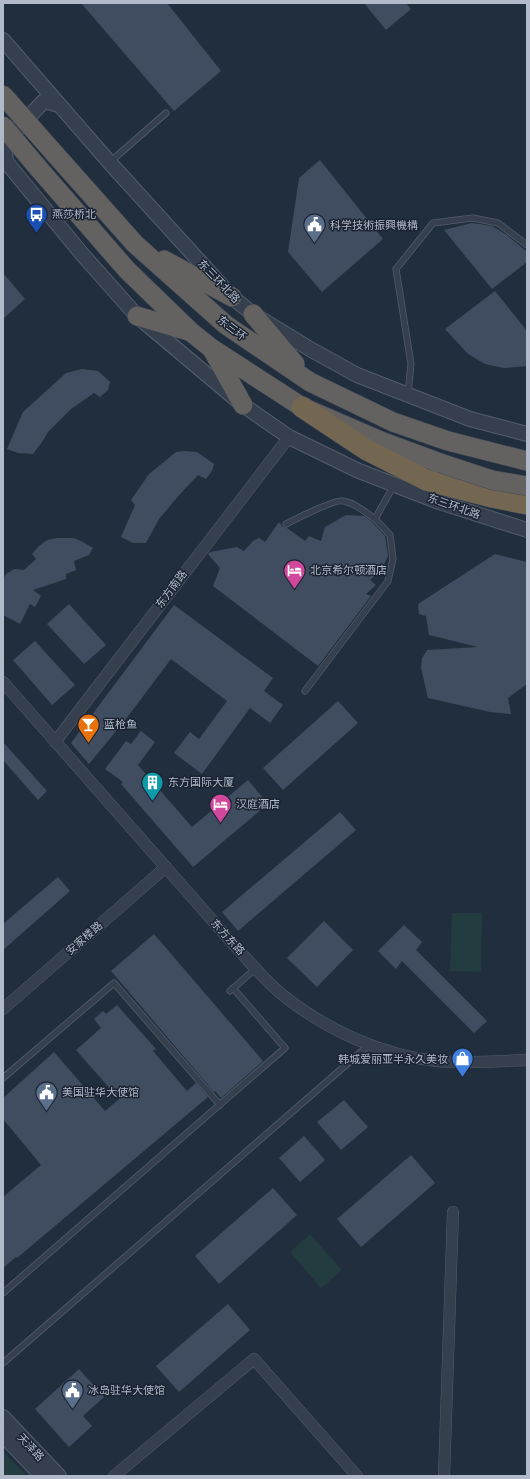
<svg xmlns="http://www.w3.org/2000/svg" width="530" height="1479" viewBox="0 0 530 1479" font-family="Ubuntu,'Noto Sans SC',sans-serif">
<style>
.green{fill:#233c3f}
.building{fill:#404d60}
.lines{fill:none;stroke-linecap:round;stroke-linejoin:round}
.service-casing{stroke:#535d6c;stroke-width:7}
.minor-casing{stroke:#535d6c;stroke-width:12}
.tertiary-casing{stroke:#535d6c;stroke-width:16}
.trunk-casing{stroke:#404a59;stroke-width:20}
.motorway-casing{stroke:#404a59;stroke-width:22}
.service{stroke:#353f4e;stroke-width:5.5}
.minor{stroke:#353f4e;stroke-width:11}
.tertiary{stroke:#353f4e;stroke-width:14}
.trunk{stroke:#646260;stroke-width:19}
.motorway{stroke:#746752;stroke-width:21}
.trunk-bridge-casing{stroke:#404a59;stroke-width:20;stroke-linecap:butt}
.trunk-bridge{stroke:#646260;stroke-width:19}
.labels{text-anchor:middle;stroke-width:3;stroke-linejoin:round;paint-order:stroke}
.poi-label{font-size:11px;fill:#b1bac9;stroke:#1b2432;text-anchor:start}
.street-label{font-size:11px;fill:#b1bac9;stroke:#1b2432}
</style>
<rect width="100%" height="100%" fill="#212e3e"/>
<g class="green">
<polygon points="452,913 482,913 481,972 450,971"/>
<polygon points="310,1234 342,1270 321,1288 290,1252"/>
<polygon points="3,1451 27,1476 3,1476"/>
</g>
<g class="building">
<polygon points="81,3 167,3 221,71 174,111"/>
<polygon points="364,3 406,3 411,9 386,30"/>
<polygon points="320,160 383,239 322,292 288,252 299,178"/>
<polygon points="472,223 492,226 507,235 527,252 527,262 492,289 444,230"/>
<polygon points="3,273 25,299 3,319"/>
<polygon points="495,291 527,331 527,366 504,368 485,364 468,354 445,329"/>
<polygon points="82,369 98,371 110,382 108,390 100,397 94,393 71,409 48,432 42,442 33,454 18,453 7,449 23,412 66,373"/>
<polygon points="184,451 197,452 214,464 212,471 206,479 198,475 181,493 159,519 146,543 133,543 121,537 135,505 131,500 149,474 176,452"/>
<polygon points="346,515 364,516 372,522 385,536 388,556 382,569 370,580 376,585 366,594 371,596 318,666 213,586 220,568 208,554 210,552 237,547 244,551 253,541 259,538 265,542 279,522 283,527 287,528 305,541 309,536 321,541 325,527"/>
<polygon points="57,538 74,538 83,542 93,548 89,555 74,561 76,570 66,574 66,579 33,590 41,596 35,607 30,604 20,624 3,615 3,579 6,574 14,569 24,570 36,559 32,554 39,546 47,540"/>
<polygon points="495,554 527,562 527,684 508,698 511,714 490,712 428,698 421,668 422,658 427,650 478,647 429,635 426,616 419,614 418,604"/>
<polygon points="69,604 106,645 84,664 47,624"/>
<polygon points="174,605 273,678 264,691 283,705 270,723 250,708 202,774 174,753 190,732 199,739 227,701 171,659 126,719 89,764 71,743"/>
<polygon points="35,641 75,685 52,705 13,660"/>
<polygon points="338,701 358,723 283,790 263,768"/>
<polygon points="141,731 155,742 138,765 192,827 248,780 268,804 193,867 121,784 123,782 105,769 126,741 131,744"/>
<polygon points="3,742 47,791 38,800 3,760"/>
<polygon points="340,812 356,830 238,931 222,912"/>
<polygon points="58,877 70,891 3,950 3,924"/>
<polygon points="324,921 353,950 317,987 287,958"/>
<polygon points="404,925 422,942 416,950 487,1021 474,1033 402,961 396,969 378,951"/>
<polygon points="154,934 263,1061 221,1098 215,1091 214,1092 111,971"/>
<polygon points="117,1005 156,1049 153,1051 187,1091 196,1083 208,1097 17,1258 16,1257 3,1268 3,1197 41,1165 3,1119 3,1098 54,1052 105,1111 119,1099 76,1050 101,1028 94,1019 103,1011 106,1014"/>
<polygon points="344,1100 368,1127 341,1150 317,1122"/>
<polygon points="304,1136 325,1160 300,1182 279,1158"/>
<polygon points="411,1155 435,1183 361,1247 337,1219"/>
<polygon points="273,1188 297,1215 219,1284 195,1256"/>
<polygon points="228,1304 250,1330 179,1392 156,1366"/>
<polygon points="79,1369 104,1397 83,1416 92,1426 69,1447 35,1409"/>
</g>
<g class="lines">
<defs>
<g id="service">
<polyline points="110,162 166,113"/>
<polyline points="408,394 411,364 396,269 433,223 473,218 498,223 527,245"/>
<path d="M286,524C296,519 334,499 343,501C355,503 365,512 375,519"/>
<polyline points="305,691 388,581 393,559 390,535 375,519 394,485"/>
<polyline points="230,991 256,968"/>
<polyline points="3,1078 114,983 220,1105"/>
<polyline points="3,1293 285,1048 233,988"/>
<polyline points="3,1363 369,1045"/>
</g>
<g id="minor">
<path d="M3,682L235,946C251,963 266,982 284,996C327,1030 381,1055 436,1061C466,1064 497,1061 527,1060"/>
<polyline points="55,742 289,437"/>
<polyline points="3,1009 166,867"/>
<polyline points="114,1476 254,1359 357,1476"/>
<polyline points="444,1476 453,1212"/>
</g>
<g id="tertiary">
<polyline points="3,40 110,163 232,297 253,314 310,349 357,375 470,419 527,434"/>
<polyline points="3,158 82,254 137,316 243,405 289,437 359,471 439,502 527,530"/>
<polyline points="6,162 4,143 44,101 59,105"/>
<polyline points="3,1417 59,1476"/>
<polyline points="3,1435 42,1476"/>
</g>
<g id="trunk">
<polyline points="55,154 135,244 226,325 310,382 393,422 448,441 527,461"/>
<polyline points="39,169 127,270 191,332 211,348 302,407 383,442 440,463"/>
<polyline points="164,260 232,297"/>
<polyline points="253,314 295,364"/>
<polyline points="137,316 188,331"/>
<polyline points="213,351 243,405"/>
</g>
<polyline id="motorway" points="302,407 367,450 426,480 492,497 527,504"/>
</defs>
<use href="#service" class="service-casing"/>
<use href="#minor" class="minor-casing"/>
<use href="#tertiary" class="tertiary-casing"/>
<use href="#trunk" class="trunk-casing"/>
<use href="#motorway" class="motorway-casing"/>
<use href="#service" class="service"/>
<use href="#minor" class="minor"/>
<use href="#tertiary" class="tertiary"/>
<use href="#trunk" class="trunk"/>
<use href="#motorway" class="motorway"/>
<defs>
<g id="trunk-bridge">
<polyline points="3,95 55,154"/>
<polyline points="3,126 39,169"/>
<polyline points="440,463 492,480 527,486"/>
</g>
</defs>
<use href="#trunk-bridge" class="trunk-bridge-casing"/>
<use href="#trunk-bridge" class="trunk-bridge"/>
</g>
<defs>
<symbol id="bus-pin" viewBox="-11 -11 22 30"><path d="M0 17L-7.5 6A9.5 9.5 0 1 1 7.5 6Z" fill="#1a4fb4" stroke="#1b2432"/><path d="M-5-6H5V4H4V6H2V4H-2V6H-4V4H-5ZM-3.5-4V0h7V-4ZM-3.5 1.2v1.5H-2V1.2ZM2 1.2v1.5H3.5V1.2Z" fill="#fff"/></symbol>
<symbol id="civic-pin" viewBox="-11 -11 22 30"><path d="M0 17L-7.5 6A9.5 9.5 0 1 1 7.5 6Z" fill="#5c6f8a" stroke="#1b2432"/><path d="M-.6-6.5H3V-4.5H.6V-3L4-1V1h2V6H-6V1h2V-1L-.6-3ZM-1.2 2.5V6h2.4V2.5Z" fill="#fff"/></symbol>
<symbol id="hotel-pin" viewBox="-11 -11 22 30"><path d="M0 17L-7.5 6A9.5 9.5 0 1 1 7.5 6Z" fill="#d1479c" stroke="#1b2432"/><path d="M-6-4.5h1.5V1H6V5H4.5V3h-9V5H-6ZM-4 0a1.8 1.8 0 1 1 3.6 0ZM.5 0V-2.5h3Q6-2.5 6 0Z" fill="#fff"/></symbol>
<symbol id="bar-pin" viewBox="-11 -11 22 30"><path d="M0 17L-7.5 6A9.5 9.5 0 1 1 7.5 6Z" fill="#e8710a" stroke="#1b2432"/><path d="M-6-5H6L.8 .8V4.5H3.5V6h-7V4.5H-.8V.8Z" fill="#fff"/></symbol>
<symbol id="building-pin" viewBox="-11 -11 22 30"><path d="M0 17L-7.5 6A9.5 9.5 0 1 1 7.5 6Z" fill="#0f9aa8" stroke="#1b2432"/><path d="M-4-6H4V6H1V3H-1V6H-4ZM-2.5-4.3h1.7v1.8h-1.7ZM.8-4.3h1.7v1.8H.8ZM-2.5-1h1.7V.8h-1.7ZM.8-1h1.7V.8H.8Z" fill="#fff"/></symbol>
<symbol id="shop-pin" viewBox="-11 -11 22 30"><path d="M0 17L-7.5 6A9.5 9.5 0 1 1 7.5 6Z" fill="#3f7fe0" stroke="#1b2432"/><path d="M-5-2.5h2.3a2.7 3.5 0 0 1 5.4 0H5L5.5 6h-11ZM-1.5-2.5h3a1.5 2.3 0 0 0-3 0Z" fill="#fff"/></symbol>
</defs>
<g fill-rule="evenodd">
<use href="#bus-pin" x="24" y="202" width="25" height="34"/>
<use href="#civic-pin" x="302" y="212" width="25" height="34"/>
<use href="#hotel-pin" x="282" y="558" width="25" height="34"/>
<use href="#bar-pin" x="76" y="712" width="25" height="34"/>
<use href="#building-pin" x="140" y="770" width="25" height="34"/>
<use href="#hotel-pin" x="208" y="792" width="25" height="34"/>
<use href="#shop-pin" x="450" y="1046" width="25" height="34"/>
<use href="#civic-pin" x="34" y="1080" width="25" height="34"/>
<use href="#civic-pin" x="60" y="1378" width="25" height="34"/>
</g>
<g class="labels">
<g class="poi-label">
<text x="52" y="218">燕莎桥北</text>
<text x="330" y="229">科学技術振興機構</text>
<text x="310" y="574">北京希尔顿酒店</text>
<text x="104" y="728">蓝枪鱼</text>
<text x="168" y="786">东方国际大厦</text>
<text x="236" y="808">汉庭酒店</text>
<text x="448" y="1063" text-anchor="end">韩城爱丽亚半永久美妆</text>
<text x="62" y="1096">美国驻华大使馆</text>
<text x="88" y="1394">冰岛驻华大使馆</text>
</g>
<g class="street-label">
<text transform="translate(219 281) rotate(46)" y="4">东三环北路</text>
<text transform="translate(232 328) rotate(37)" y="4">东三环</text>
<text transform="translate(454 506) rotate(19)" y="4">东三环北路</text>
<text transform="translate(171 589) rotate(-53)" y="4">东方南路</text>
<text transform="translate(228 937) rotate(48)" y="4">东方东路</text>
<text transform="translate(84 938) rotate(-41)" y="4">安家楼路</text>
<text transform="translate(31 1447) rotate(47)" y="4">天泽路</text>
</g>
</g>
<rect width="530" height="1479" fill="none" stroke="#b1bac9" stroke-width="8"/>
</svg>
